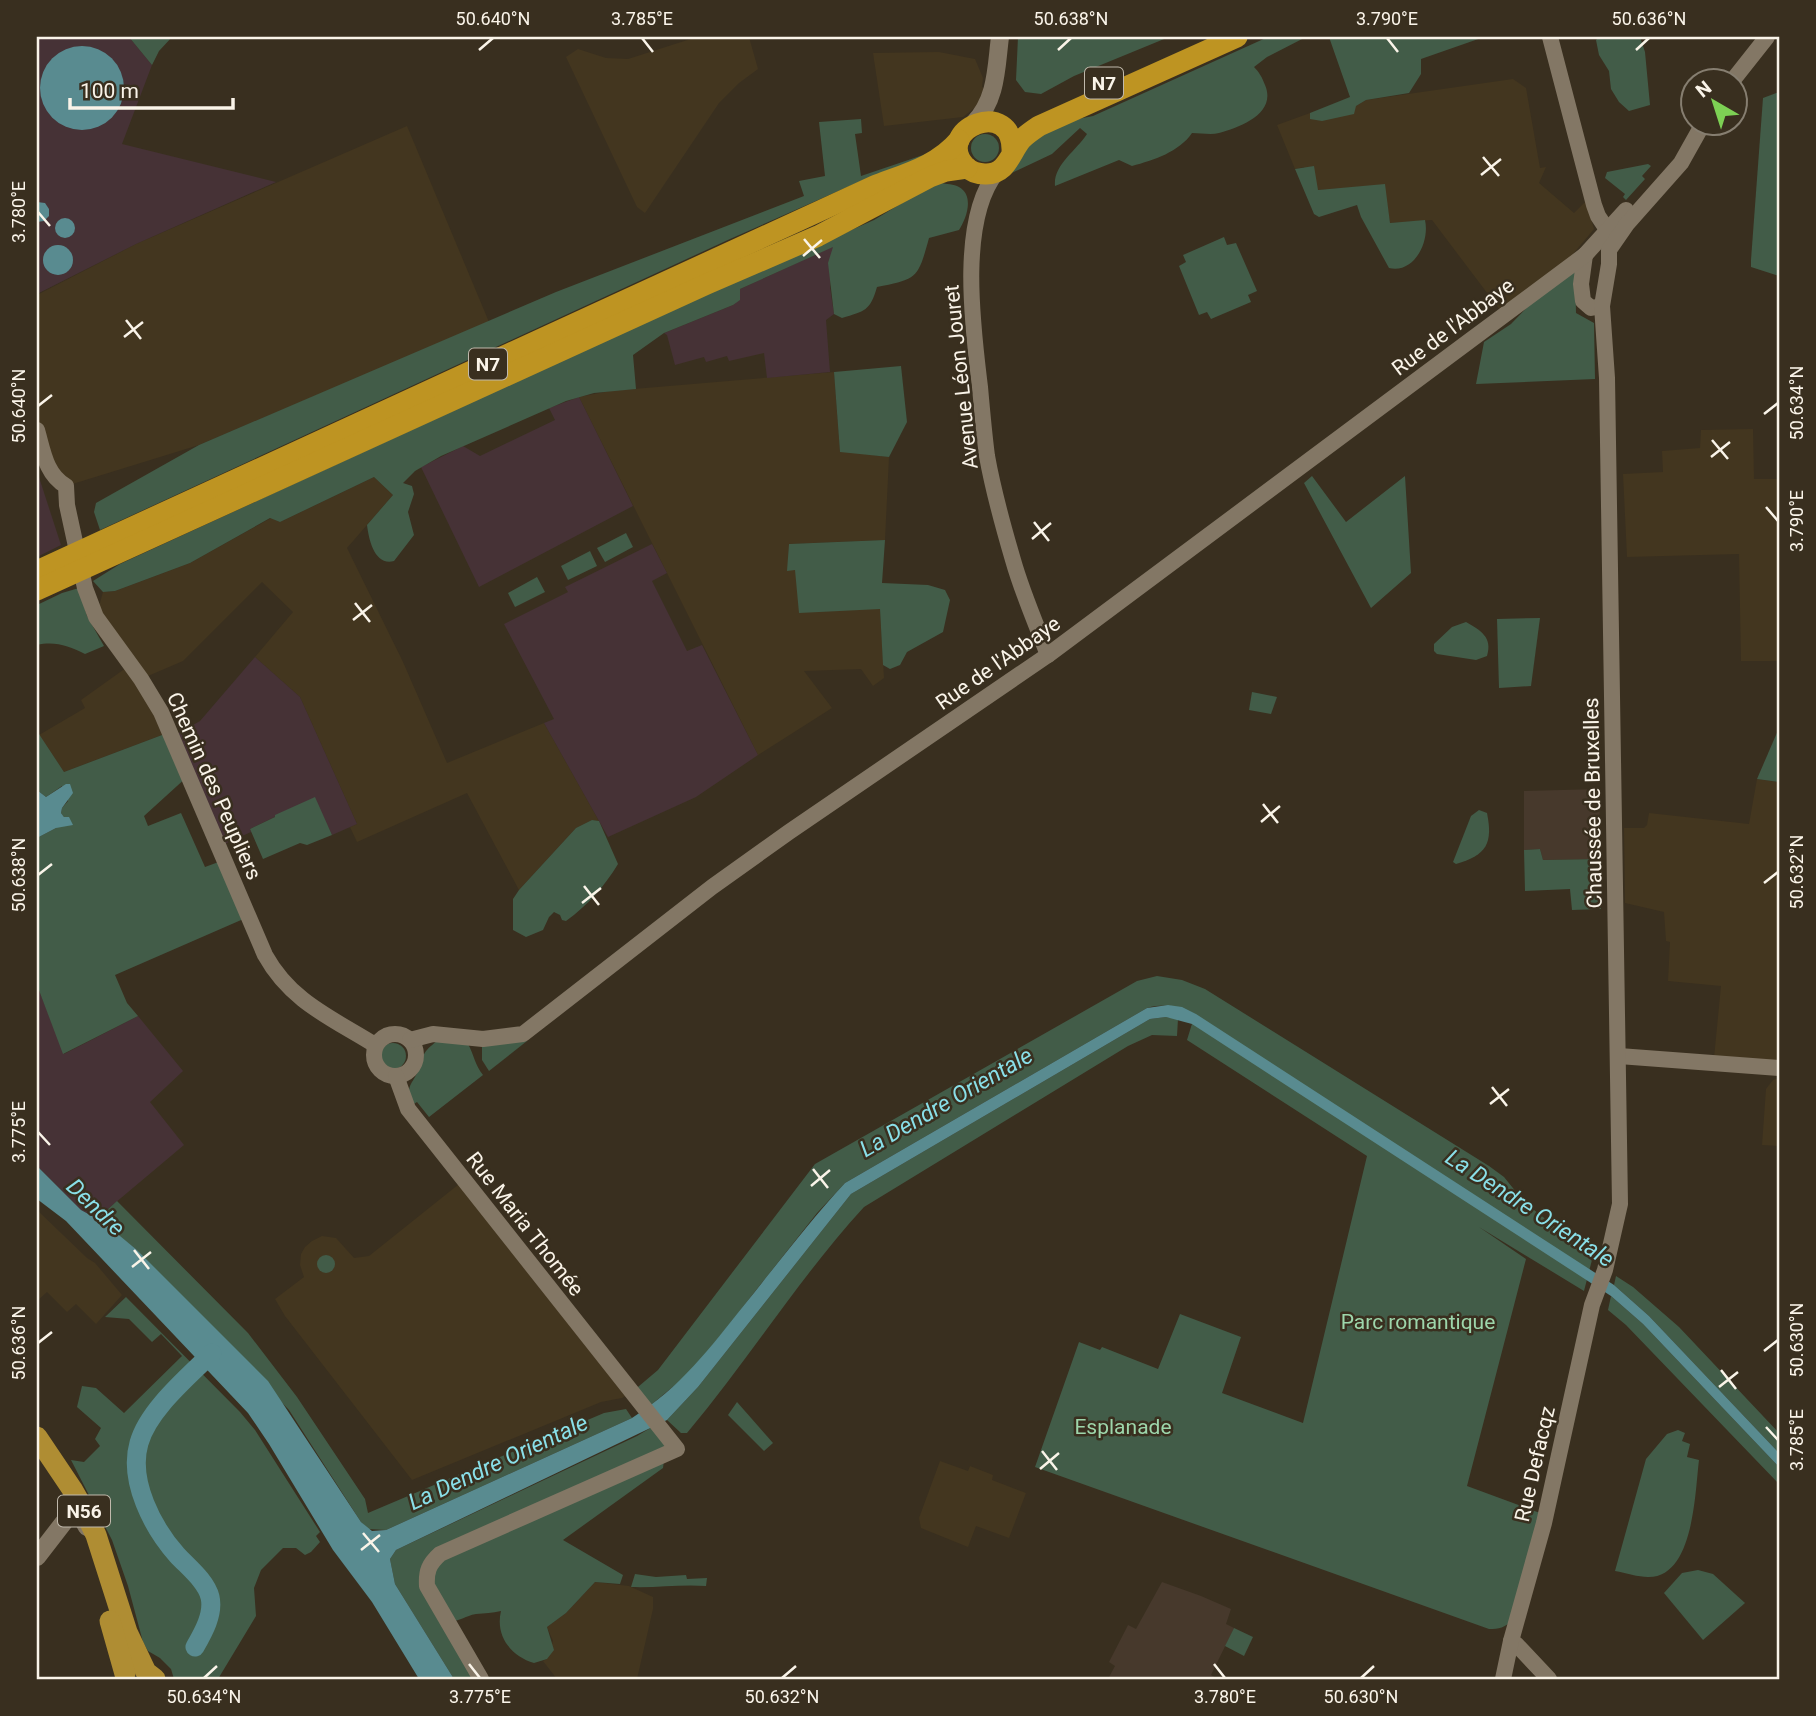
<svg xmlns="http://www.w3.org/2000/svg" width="1816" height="1716" viewBox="0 0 1816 1716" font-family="Roboto,sans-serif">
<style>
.built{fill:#43361f}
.industrial{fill:#463236}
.education{fill:#47392c}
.green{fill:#425c48}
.water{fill:#598b90}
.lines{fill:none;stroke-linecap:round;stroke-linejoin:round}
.river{stroke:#598b90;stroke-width:19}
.tertiary{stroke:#837765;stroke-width:16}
.secondary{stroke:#837765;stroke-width:18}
.primary{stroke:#af8d33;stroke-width:21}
.trunk{stroke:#be9422;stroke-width:21}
.ticks{fill:none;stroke:#faf4e9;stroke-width:2.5}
.labels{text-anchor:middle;stroke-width:5;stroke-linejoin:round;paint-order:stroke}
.shield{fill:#392f1f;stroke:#c0b9ac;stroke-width:2}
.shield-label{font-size:19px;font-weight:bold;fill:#faf4e9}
.street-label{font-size:21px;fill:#faf4e9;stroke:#392f1f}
.park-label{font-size:21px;fill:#9dd6ab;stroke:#392f1f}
.water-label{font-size:23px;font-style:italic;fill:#89dfe8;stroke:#392f1f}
.neatline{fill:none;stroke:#faf4e9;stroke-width:2.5}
.ticks-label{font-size:18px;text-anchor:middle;fill:#faf4e9}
</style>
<rect width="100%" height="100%" fill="#392f1f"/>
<g class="built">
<polygon points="697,37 749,37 758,69 739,83 719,103 645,213 637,207 566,57 578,49 606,58 628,59"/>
<polygon points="939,52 975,59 983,78 982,87 984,88 978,105 963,117 884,126 873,53"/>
<polygon points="1513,79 1526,88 1540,168 1546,167 1539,183 1574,213 1586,201 1594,229 1568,260 1503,314 1432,220 1390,223 1384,185 1317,190 1304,167 1295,169 1277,125 1310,113 1310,119 1356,106 1366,100"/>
<polygon points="407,126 489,322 199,445 66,486 37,430 37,295 136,244"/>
<polygon points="834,372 840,451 889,457 885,540 789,544 788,570 795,570 880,609 884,678 873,686 861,669 804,671 832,708 758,755 579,397 610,391"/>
<polygon points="1753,429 1754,479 1779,479 1779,661 1741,661 1739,554 1627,557 1623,474 1663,472 1662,451 1700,448 1701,430"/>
<polygon points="374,477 393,495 347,548 403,662 447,763 544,723 599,821 592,820 576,828 519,890 467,793 357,842 350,827 357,824 300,697 255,657 293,612 262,582 183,661 141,679 170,732 64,772 39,735 85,708 81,700 130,665 96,617 103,592 115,591 190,563 271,518 280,522"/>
<polygon points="1757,779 1779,782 1779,1063 1714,1058 1721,986 1668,981 1670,942 1666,941 1664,912 1625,903 1624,828 1644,828 1647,825 1649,813 1749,824"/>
<polygon points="1779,1078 1779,1146 1762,1145 1766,1089 1773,1080"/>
<polygon points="464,1180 632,1392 622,1398 601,1402 412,1480 285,1316 275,1299 304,1277 300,1265 301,1254 305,1247 312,1241 322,1236 336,1238 354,1258 369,1256"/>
<polygon points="37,1210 87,1258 95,1263 122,1295 96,1324 76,1304 67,1312 47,1292 37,1301"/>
<polygon points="940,1461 968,1471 970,1466 993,1475 992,1480 1026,1493 1009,1538 976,1526 968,1547 921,1528 919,1518"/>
<polygon points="595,1582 629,1586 653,1597 653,1609 637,1679 557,1679 543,1661 547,1659 553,1641 547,1627 566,1613"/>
</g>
<g class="industrial">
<polygon points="37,37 129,37 152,65 122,144 276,182 136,244 37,294"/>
<polygon points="834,246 830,287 834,314 826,320 830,372 767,378 764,353 729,361 727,356 706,362 704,357 675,365 667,335 664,333 733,305 740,289"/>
<polygon points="579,397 633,506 479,587 421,467 463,446 480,456 555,420 549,408"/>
<polygon points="37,471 61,545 37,557"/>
<polygon points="652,544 667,573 652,581 687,651 702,645 758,755 696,797 608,837 544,723 554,719 504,624 568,592 565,587"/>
<polygon points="255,657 300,697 357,824 332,835 314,798 250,829 251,832 218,847 172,737 200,721"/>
<polygon points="37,985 64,1054 138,1016 183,1071 150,1102 184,1145 96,1219 81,1210 37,1166"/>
</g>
<g class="education">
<polygon points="1600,789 1599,859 1543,860 1540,849 1524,850 1524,791"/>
<polygon points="1162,1582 1201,1596 1231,1609 1226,1624 1234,1628 1211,1675 1218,1679 1108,1679 1115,1666 1109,1662 1125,1631 1128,1625 1136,1629"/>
</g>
<g class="green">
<polygon points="129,37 172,37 159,51 152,65"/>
<polygon points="1018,37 1169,37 1074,76 1041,94 1025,92 1016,80"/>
<path d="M1268,37H1306L1267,57L1254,67C1259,72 1262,77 1265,85C1277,113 1241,127 1219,133C1211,135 1201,133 1192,133C1179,152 1154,160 1132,166L1119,160L1055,186C1053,165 1076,151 1087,134L1080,128L1052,154L999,179L1021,148L1063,122L1093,116Z"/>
<polygon points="1329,37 1484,37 1421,59 1421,74 1409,93 1366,100 1356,106 1354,114 1322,121 1310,119 1310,113 1350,97"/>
<polygon points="1599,37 1640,37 1645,52 1650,105 1629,111 1619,102 1611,89 1609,71 1599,55 1596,40"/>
<polygon points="1779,92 1779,276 1751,267 1751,260 1763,98"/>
<polygon points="861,119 862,133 855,134 861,176 929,153 935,154 870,177 730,239 100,530 94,512 96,503 199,445 556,292 804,196 799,181 825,176 819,122"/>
<circle cx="985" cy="148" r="14"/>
<polygon points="1648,164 1651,166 1642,176 1645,179 1626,200 1623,197 1625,194 1605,178 1607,172"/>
<path d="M1314,166L1318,190L1385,184L1390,223L1425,220C1430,242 1414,274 1389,268L1361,217L1357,205L1319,217L1314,214L1295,169Z"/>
<path d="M941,183C946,184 954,184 959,187C975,196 966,219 959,230L929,238C918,278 918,279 877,287C870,311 865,311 842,318L834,314L828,263L833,247L740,289V300L733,305L664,333L633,355L636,389L594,393L566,401L441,456L415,471L403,483L412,486L414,494L408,512L414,535L394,561C375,566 369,541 367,525L393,495L374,477L280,522L270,518L190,563L115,591L103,592L93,581L120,564L733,282L874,220L930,186Z"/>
<polygon points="1224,237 1227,245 1236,243 1257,291 1248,295 1251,302 1211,319 1207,312 1199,315 1179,266 1186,262 1183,255"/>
<polygon points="1575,270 1576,313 1594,323 1595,379 1476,384 1484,342 1511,324 1541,293"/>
<polygon points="901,366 907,422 889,457 840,452 834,372"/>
<polygon points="1312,476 1346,522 1405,476 1411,573 1371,608 1304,483"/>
<polygon points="626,533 633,547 605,562 597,548"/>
<polygon points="885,540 882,583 928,585 945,590 950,600 943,632 907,652 900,665 890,669 883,665 880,609 799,613 795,570 787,571 789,544"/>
<polygon points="590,551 597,566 568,580 561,566"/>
<polygon points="537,577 545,592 515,607 508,593"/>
<path d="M79,588L87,616L104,646L85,654C69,646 55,641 37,645V605L62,593Z"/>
<polygon points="1540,618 1531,686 1499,688 1497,619"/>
<path d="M1466,622C1480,630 1493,637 1487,656L1476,660L1437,654L1434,651V644L1452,627Z"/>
<polygon points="1252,692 1277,697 1271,714 1249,710"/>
<polygon points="1779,728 1779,782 1757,779"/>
<polygon points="37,731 64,772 170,732 188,776 144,816 148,826 181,813 205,867 224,860 248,917 115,975 127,1003 138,1016 63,1054 37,985 37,838 56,828 64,817 61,813 62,808 68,801 62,786 46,797 37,790"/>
<polygon points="315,797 332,835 307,845 300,843 263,859 250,829 275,817 275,815"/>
<path d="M1479,810L1487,813C1493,843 1487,855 1456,864L1453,862L1471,816Z"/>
<path d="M592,820L599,821L618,864C604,887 588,905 566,921L562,920L560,915L554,912L549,917L543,930L526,937L513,930V899L519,890L576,828Z"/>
<polygon points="1540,849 1543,860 1599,859 1601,909 1572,910 1570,889 1525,891 1524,850"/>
<path d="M1157,976L1182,980L1205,989L1489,1166L1504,1177L1525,1203L1593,1256L1584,1291L1479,1227L1526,1259L1467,1486L1540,1513L1512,1620C1505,1628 1499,1629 1489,1629L1035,1467L1079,1342L1100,1350L1102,1347L1158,1369L1180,1314L1241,1337L1222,1393L1303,1423L1367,1156L1187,1040L1195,1014C1179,1006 1165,1003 1147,1008L845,1183L817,1213L693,1370L646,1409L632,1392L658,1370L815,1164L1137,981Z"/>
<path d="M1166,1017L1178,1019L1177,1036L1152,1035L1128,1046L864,1207C799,1278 749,1359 687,1433H681L667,1420L698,1387L851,1194L1150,1019Z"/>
<polygon points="523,1034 527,1041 489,1071 482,1060 482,1039"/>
<path d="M437,1041L468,1044C474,1055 475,1065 483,1075L429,1117L417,1102L412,1105C405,1084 412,1086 419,1069C425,1052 422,1053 437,1041Z"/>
<circle cx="393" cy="1056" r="13"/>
<polygon points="117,1201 248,1333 297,1397 365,1499 368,1513 604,1413 626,1409 632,1418 386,1530 368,1529 361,1522 289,1410 137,1250 97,1219"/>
<circle cx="326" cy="1264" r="9"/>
<polygon points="1616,1276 1633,1287 1679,1327 1779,1433 1779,1453 1649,1316 1614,1285"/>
<polygon points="1611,1296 1643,1324 1779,1467 1779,1484 1626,1325 1608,1310"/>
<polygon points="126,1297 240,1412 255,1430 320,1532 316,1536 320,1542 311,1552 305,1555 296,1548 283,1548 261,1570 254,1588 256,1616 218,1679 174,1679 171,1669 160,1658 148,1651 143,1642 128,1586 112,1540 71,1460 84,1462 100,1446 95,1439 101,1428 77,1407 82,1386 96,1388 124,1413 182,1356 161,1334 152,1342 129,1319 105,1317"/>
<polygon points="737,1402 773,1443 764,1451 728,1415"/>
<path d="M657,1424L676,1448L664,1460L663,1468L563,1540L623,1575L620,1584L595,1582L566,1613L547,1627L554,1650L547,1659L534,1663C511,1656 495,1636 501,1611C492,1613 485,1613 476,1614C464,1616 461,1622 447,1621L481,1679H454L395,1584L390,1559L396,1550L637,1436Z"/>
<path d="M1678,1430L1685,1433L1682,1441L1690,1444L1687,1457L1699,1460C1695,1492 1694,1578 1648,1577C1638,1577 1626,1573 1615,1571L1646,1459L1667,1434Z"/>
<polygon points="1698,1570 1713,1574 1745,1603 1703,1640 1664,1593 1682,1573"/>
<path d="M635,1574L656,1577L686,1575L687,1579L707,1578L706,1586C681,1584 657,1588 631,1587Z"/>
<polygon points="1234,1628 1253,1637 1244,1656 1225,1646"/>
</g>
<g class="water">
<circle cx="82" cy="88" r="42"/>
<polygon points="37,202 45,203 49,209 49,216 44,221 37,222"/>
<circle cx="65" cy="228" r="10"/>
<circle cx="58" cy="260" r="15"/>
<polygon points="66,784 70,784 73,793 62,808 61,813 64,817 69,817 73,825 56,828 37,838 37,790 46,797"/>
<path d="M1168,1005L1182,1007L1196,1014L1614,1285L1649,1316L1779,1453V1467L1643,1324L1611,1296L1192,1024L1166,1017L1150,1019L851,1194L698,1387L667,1420L396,1550L390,1559L395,1584L454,1679H419L372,1602L333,1550L269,1444L248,1413L66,1221L37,1199V1166L81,1210L103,1222L137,1250L268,1381L361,1522L372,1531L386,1530L632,1418C681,1387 709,1349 745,1304C778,1263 809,1222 845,1183L1147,1008Z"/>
</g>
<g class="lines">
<path class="river" d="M195,1647C203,1633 214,1614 210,1597C206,1581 188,1567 177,1555C153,1528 128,1481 139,1443C148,1410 188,1377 212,1353"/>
<g class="tertiary">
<polyline points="1550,37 1594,205 1598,216 1608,231"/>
<polyline points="1733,80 1767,37"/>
<path d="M997,172C958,220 973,329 980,387C982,410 984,433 987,456C993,490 1003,526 1013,560C1022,592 1036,624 1048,655"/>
<polyline points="1585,255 1581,284 1583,301 1591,308 1602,306"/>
<path d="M37,430C43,451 46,475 66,486L67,505L85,588L96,617L141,679L161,712L265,955C291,1002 332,1018 375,1045"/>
<circle cx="395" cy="1055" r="21"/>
<polyline points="410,1040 433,1034 483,1039 523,1034 712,887 789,832 1048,655 1472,339 1585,255 1626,210"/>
<polyline points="1619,1056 1779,1068"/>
<path d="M396,1076L408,1109L677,1449L440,1554C429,1564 426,1571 427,1586L481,1679"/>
<polyline points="1511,1641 1516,1644 1549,1679"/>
<polyline points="1503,1679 1511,1641 1544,1523 1592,1305 1605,1270 1620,1204 1607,378 1602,306 1609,264 1609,250 1627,224 1681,163 1704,122"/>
</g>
<g class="secondary">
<path d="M974,123C997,99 996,68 1000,37"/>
<polyline points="37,1557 71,1513 74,1511 79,1513 87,1527"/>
</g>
<g class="primary">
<polyline points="37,1437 72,1489 85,1512 96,1535 127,1632 146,1672 155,1679"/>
<polyline points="110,1621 125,1674"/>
</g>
<g class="trunk">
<path d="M1012,153C1015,95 932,129 965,166C970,171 977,174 985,174C1007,175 1010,153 1022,139C1027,134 1033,130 1039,126L1237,37"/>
<path d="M37,571L874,186C905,174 937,166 959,140"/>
<polyline points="37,590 707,284 818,236 930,177 946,171 967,168"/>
</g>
</g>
<path class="ticks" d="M642,38L653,52M1387,38L1398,52M479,50L493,38M1058,50L1071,38M1636,50L1649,38M1483,157L1499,176M1481,175L1501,159M38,212L50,226M804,239L820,258M803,256L822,240M126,320L141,339M124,337L143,322M38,406L52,395M1764,414L1778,403M1712,440L1728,459M1711,457L1730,442M1766,507L1778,521M1034,522L1049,541M1032,539L1051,523M355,603L370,622M353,620L372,605M1263,804L1278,823M1261,822L1280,806M38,875L52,864M1764,883L1778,872M584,886L599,905M582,903L601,888M1492,1087L1507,1106M1490,1104L1509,1089M38,1132L50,1145M813,1169L828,1188M811,1186L830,1170M134,1250L149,1269M132,1267L151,1252M38,1343L52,1332M1764,1351L1778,1340M1721,1370L1736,1389M1719,1387L1738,1372M1766,1427L1778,1440M1042,1451L1057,1470M1040,1469L1059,1453M363,1533L379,1552M361,1550L380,1535M469,1664L480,1678M1214,1664L1225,1678M204,1678L217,1666M782,1678L796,1666M1361,1678L1374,1666"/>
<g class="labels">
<g class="shield">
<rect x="1085" y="67.5" width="38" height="31" rx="5"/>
<rect x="469" y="348.5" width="38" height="31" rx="5"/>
<rect x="58" y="1495.5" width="52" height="31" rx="5"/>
</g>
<g class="shield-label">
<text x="1104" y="90">N7</text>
<text x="488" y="371">N7</text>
<text x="84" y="1518">N56</text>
</g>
<g class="street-label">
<text transform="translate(1453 327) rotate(-37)" y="7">Rue de l'Abbaye</text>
<text transform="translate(961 377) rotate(-96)" y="7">Avenue Léon Jouret</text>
<text transform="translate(998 663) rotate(-35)" y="7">Rue de l'Abbaye</text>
<text transform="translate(214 786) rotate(66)" y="7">Chemin des Peupliers</text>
<text transform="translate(1593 803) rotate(-91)" y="7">Chaussée de Bruxelles</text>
<text transform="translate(525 1224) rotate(52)" y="7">Rue Maria Thomée</text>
<text transform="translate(1535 1464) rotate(-77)" y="7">Rue Defacqz</text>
</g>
<g class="park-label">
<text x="1418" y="1329">Parc romantique</text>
<text x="1123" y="1434">Esplanade</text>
</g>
<g class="water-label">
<text transform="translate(946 1102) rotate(-30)" y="8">La Dendre Orientale</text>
<text transform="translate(96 1207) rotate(44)" y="8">Dendre</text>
<text transform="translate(1530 1208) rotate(33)" y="8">La Dendre Orientale</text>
<text transform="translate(498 1462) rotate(-25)" y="8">La Dendre Orientale</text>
</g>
</g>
<rect width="1816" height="1716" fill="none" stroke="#392f1f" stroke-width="77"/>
<g transform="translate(1714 102) rotate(321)"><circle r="33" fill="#392f1f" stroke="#867e70" stroke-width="2"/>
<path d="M0-5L12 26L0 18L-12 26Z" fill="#7dd154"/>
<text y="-10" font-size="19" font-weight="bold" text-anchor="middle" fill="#faf4e9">N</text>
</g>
<path d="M70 98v10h163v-10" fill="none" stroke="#faf4e9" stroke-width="3.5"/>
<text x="80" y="98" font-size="21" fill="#faf4e9" stroke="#392f1f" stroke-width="5" paint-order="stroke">100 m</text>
<rect x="38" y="38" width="1740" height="1640" class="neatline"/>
<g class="ticks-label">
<text x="493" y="25">50.640°N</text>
<text x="642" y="25">3.785°E</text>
<text x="1071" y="25">50.638°N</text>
<text x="1387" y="25">3.790°E</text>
<text x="1649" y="25">50.636°N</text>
<text transform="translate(19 212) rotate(-90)" y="6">3.780°E</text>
<text transform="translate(1797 403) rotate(-90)" y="6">50.634°N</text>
<text transform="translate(19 406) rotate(-90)" y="6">50.640°N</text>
<text transform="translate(1797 521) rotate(-90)" y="6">3.790°E</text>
<text transform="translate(1797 872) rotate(-90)" y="6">50.632°N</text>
<text transform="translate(19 875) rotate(-90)" y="6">50.638°N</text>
<text transform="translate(19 1132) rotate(-90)" y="6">3.775°E</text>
<text transform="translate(1797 1340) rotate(-90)" y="6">50.630°N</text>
<text transform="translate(19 1343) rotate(-90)" y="6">50.636°N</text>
<text transform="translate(1797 1440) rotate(-90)" y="6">3.785°E</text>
<text x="204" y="1703">50.634°N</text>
<text x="480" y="1703">3.775°E</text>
<text x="782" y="1703">50.632°N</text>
<text x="1225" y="1703">3.780°E</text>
<text x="1361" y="1703">50.630°N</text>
</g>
</svg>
